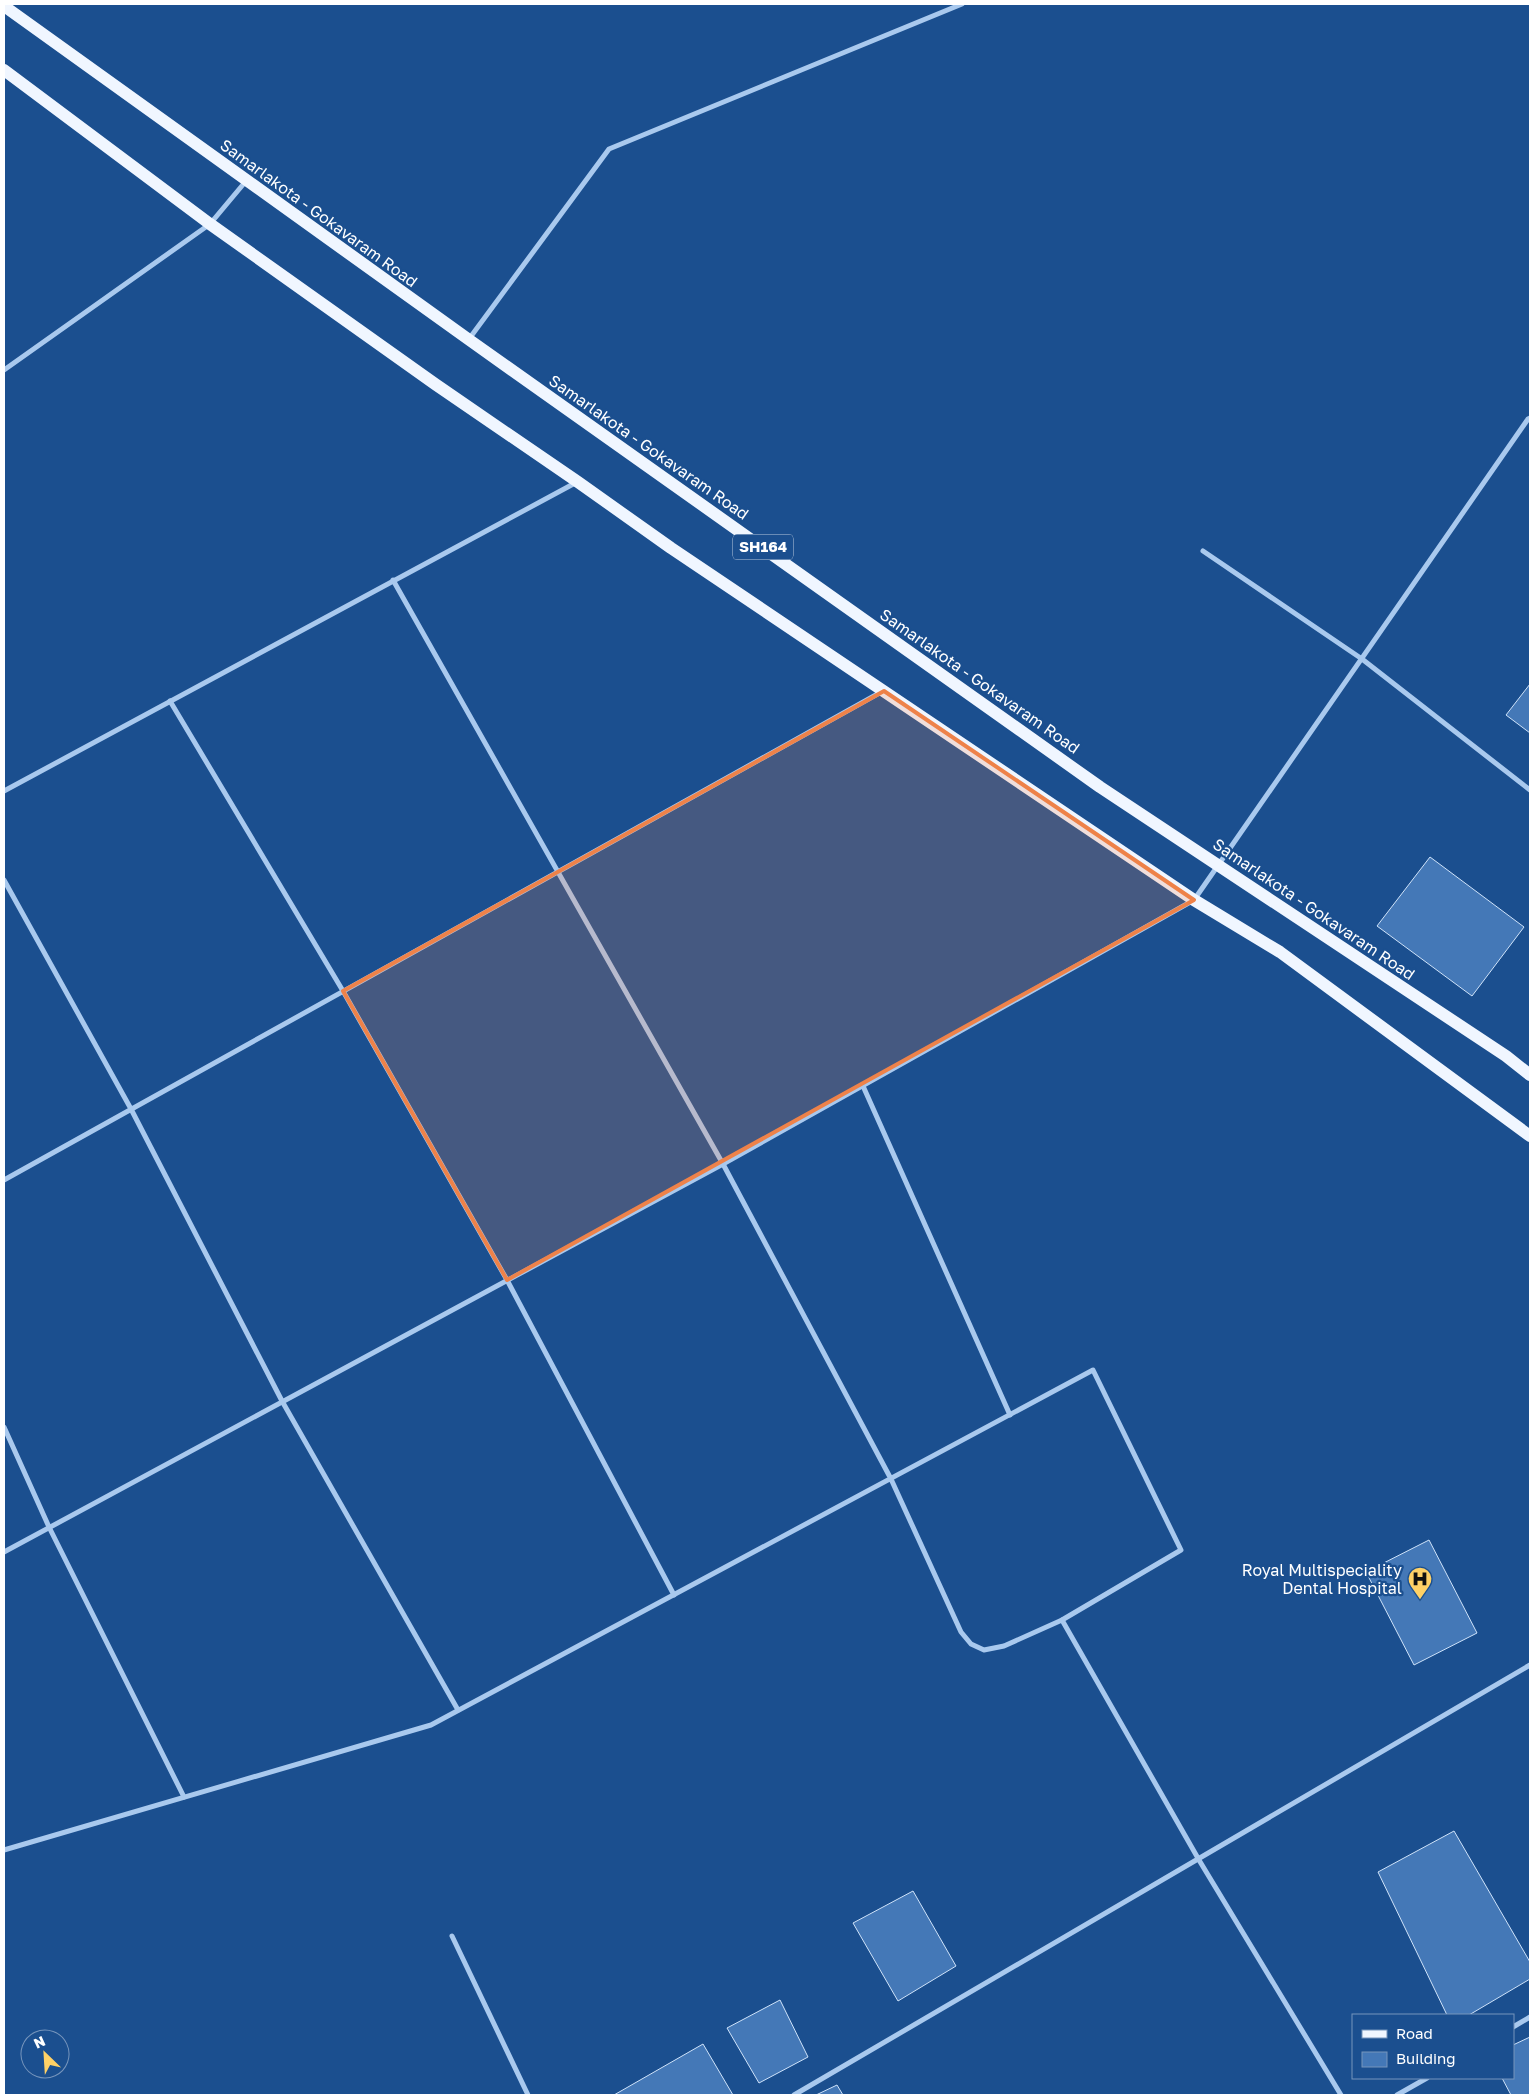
<svg xmlns="http://www.w3.org/2000/svg" width="1534" height="2099" viewBox="0 0 1534 2099" font-family="'Golos Text',sans-serif">
<style>
.building{fill:#4478b7;stroke:#cfe3fa}
.lines{fill:none;stroke-linecap:round;stroke-linejoin:round}
.minor{stroke:#a9c9ee;stroke-width:5}
.primary{stroke:#f0f6ff;stroke-width:12}
.marked{fill:#ee8249;fill-opacity:0.2;stroke:#ee8249;stroke-width:4;stroke-linejoin:round}
.labels{text-anchor:middle;stroke-width:4.5;stroke-linejoin:round;paint-order:stroke}
.shield{fill:#1b4f8f;stroke:#bbcadd;stroke-width:1}
.shield-label{font-size:15px;font-weight:bold;fill:#fff}
.street-label{font-size:16px;fill:#fff;stroke:#1b4f8f}
.poi-label{font-size:16px;fill:#fff;stroke:#1b4f8f;text-anchor:end}
</style>
<rect width="100%" height="100%" fill="#1b4f8f"/>
<g class="building">
<polygon points="1530,684 1530,733 1506,715"/>
<polygon points="1430,857 1524,927 1472,996 1377,926"/>
<polygon points="1429,1540 1477,1633 1414,1665 1366,1572"/>
<polygon points="1454,1831 1530,1962 1530,1979 1469,2015 1447,2015 1378,1872"/>
<polygon points="913,1891 956,1966 898,2001 853,1923"/>
<polygon points="780,2000 808,2057 759,2083 727,2028"/>
<polygon points="1530,2037 1530,2095 1511,2095 1502,2078 1513,2078 1513,2045"/>
<polygon points="703,2044 733,2095 614,2095"/>
<polygon points="837,2085 843,2095 816,2095"/>
</g>
<g class="lines">
<g class="minor">
<polyline points="469,339 609,149 962,4"/>
<polyline points="4,370 210,224 246,181"/>
<polyline points="1203,551 1362,659 1530,790"/>
<polyline points="170,701 343,991 507,1280 674,1595"/>
<polyline points="4,791 577,482"/>
<polyline points="4,880 131,1109 282,1401 458,1710"/>
<polyline points="863,1086 1010,1415"/>
<polyline points="4,1180 883,691"/>
<polyline points="4,1427 49,1527 184,1797"/>
<polyline points="4,1552 723,1164 1194,900 1528,419 1530,418"/>
<polyline points="1062,1620 1199,1860 1341,2095"/>
<polyline points="4,1850 431,1725 1093,1370 1181,1550 1062,1620 1004,1646 984,1650 971,1644 961,1632 891,1479 723,1164 393,580"/>
<polyline points="452,1936 528,2095"/>
<polyline points="1513,2027 1530,2017"/>
<polyline points="794,2095 1530,1665"/>
<polyline points="1397,2095 1427,2078"/>
</g>
<g class="primary">
<polyline points="4,6 468,339 1100,787 1506,1056 1530,1075"/>
<polyline points="4,70 210,224 435,384 578,482 671,548 1194,900 1280,952 1530,1136"/>
</g>
</g>
<path class="marked" d="M884,691L1194,900L507,1280L343,991Z"/>
<defs>
<symbol id="hospital-pin" viewBox="-11 -11 22 30"><path d="M0 17L-7.5 6A9.5 9.5 0 1 1 7.5 6Z" fill="#ffd166" stroke="#1b4f8f"/><path d="M-5-5h3v3.5h4V-5h3V5h-3V1.5h-4V5h-3Z" fill="#111"/></symbol>
</defs>
<g fill-rule="evenodd">
<use href="#hospital-pin" x="1406" y="1565" width="28" height="38"/>
</g>
<g class="labels">
<rect class="shield" x="733" y="534.5" width="60" height="25" rx="4"/>
<g class="shield-label">
<text x="763" y="552">SH164</text>
</g>
<g class="street-label">
<text transform="translate(319 213) rotate(36)" y="6">Samarlakota - Gokavaram Road</text>
<text transform="translate(649 447) rotate(35)" y="6">Samarlakota - Gokavaram Road</text>
<text transform="translate(980 681) rotate(35)" y="6">Samarlakota - Gokavaram Road</text>
<text transform="translate(1314 909) rotate(34)" y="6">Samarlakota - Gokavaram Road</text>
</g>
<g class="poi-label">
<text x="1402" y="1576">Royal Multispeciality<tspan x="1402" dy="18">Dental Hospital</tspan></text>
</g>
</g>
<rect width="1534" height="2099" fill="none" stroke="#ffffff" stroke-width="10"/>
<rect x="1352" y="2014" width="162" height="65" fill="#1b4f8f" stroke="#7695bc"/>
<rect x="1362" y="2030" width="25" height="8" fill="#f0f6ff" stroke="#7695bc"/>
<text x="1396" y="2039" font-size="15" fill="#ffffff">Road</text>
<rect x="1362" y="2052" width="25" height="15" fill="#4478b7" stroke="#7695bc"/>
<text x="1396" y="2064" font-size="15" fill="#ffffff">Building</text>
<g transform="translate(45 2054) rotate(335)"><circle r="24" fill="#1b4f8f" stroke="#7695bc"/>
<path d="M0-4L9 19L0 12L-9 19Z" fill="#ffd166"/>
<text y="-8" font-size="14" font-weight="bold" text-anchor="middle" fill="#ffffff">N</text>
</g>
</svg>
